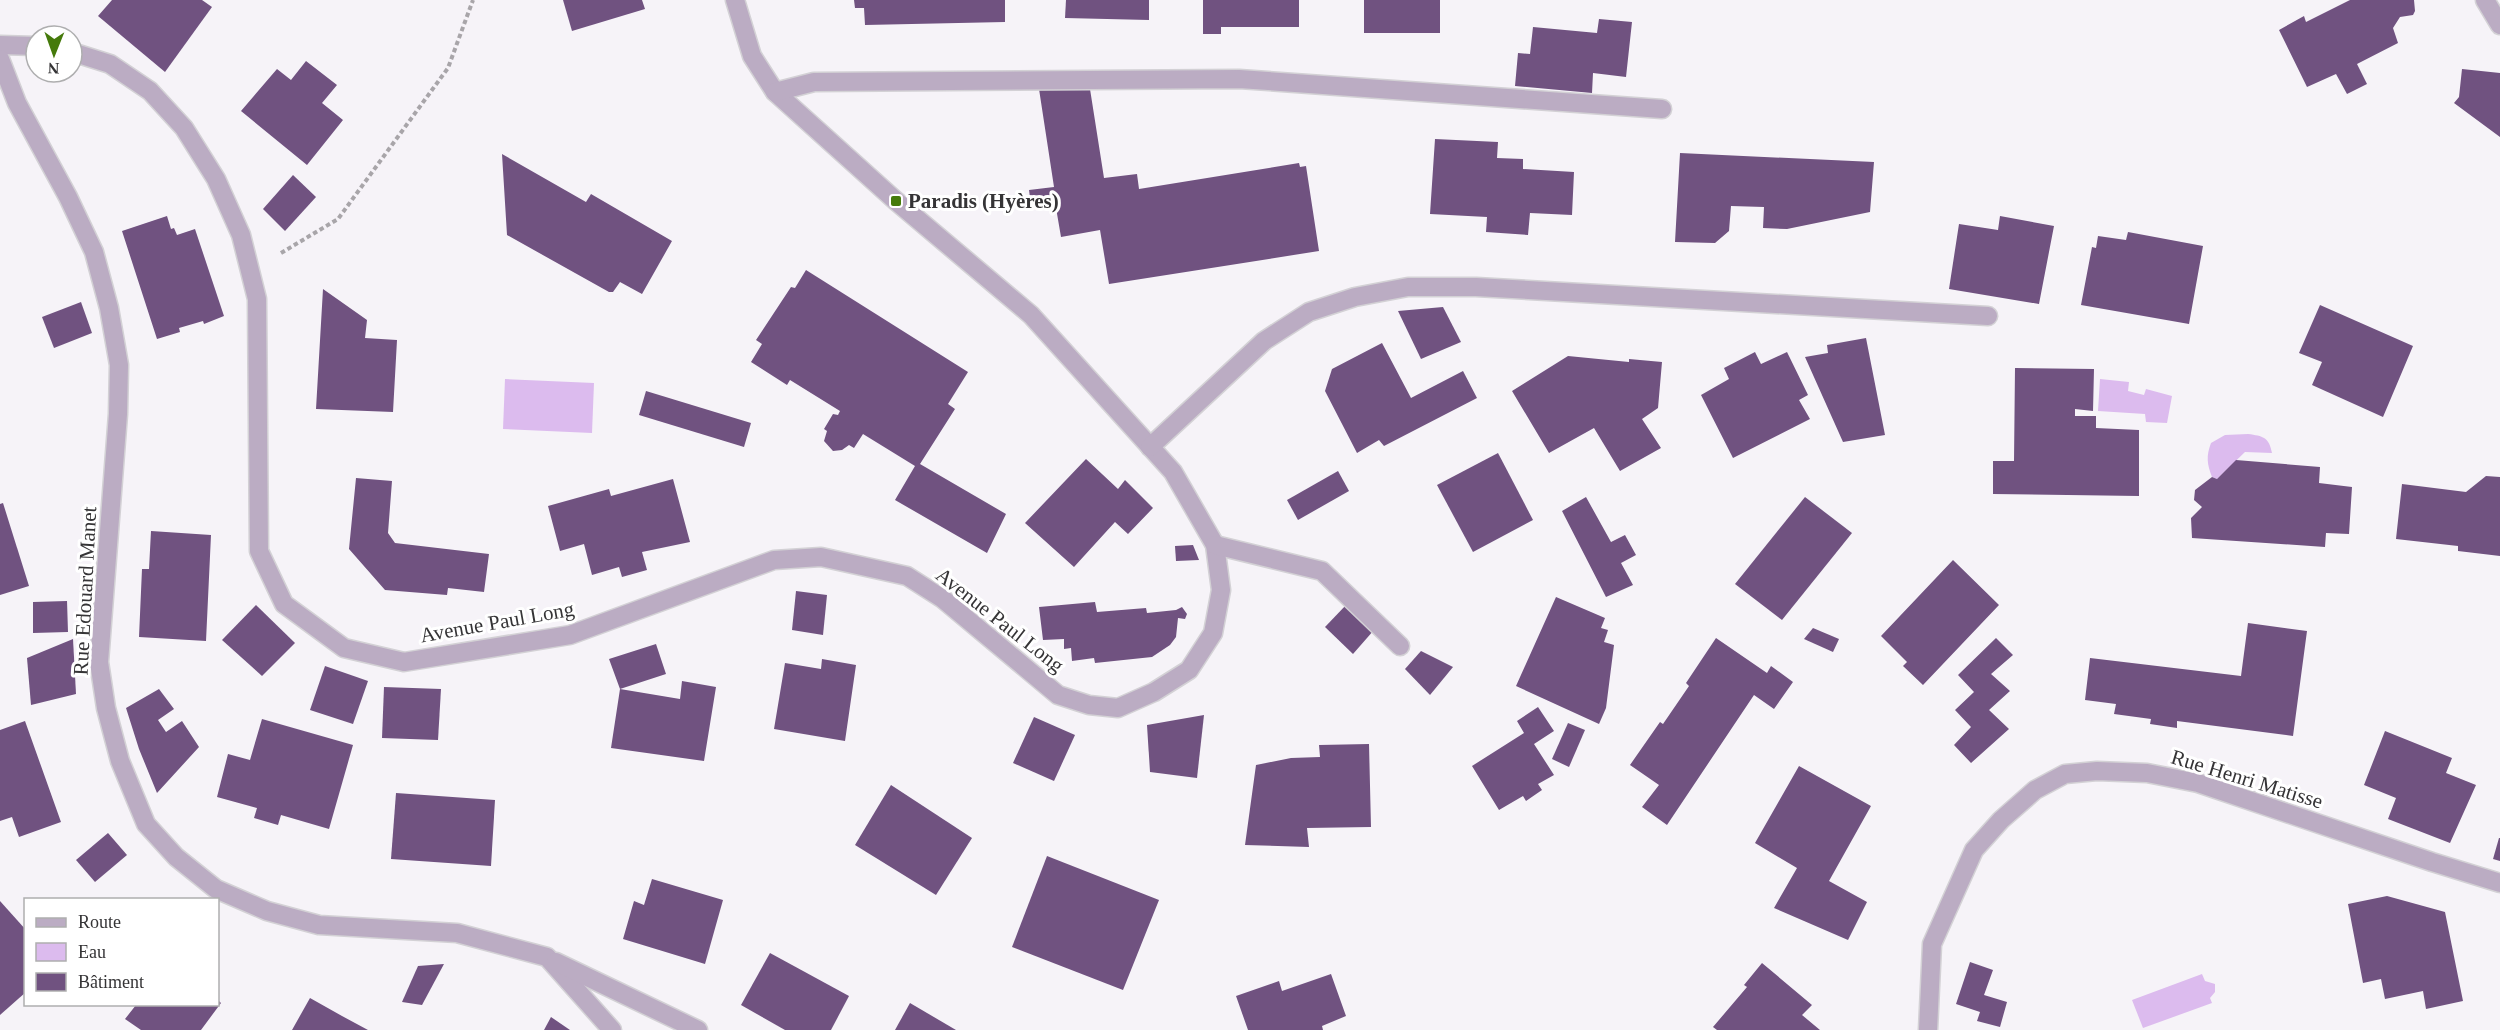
<svg xmlns="http://www.w3.org/2000/svg" width="2500" height="1030" viewBox="0 0 2500 1030" font-family="'Times New Roman',serif">
<style>
.water{fill:#dcbbee}
.building{fill:#705280}
.lines{fill:none;stroke-linecap:round;stroke-linejoin:round}
.minor-casing{stroke:#d3d1d5;stroke-width:21}
.path{stroke:#a8a5a9;stroke-width:4;stroke-dasharray:4.5 3;stroke-linecap:butt}
.minor{stroke:#bbacc3;stroke-width:18}
.poi-dot{fill:#457a0b;stroke:#fff;stroke-width:2}
.labels{text-anchor:middle;stroke-width:6;stroke-linejoin:round;paint-order:stroke}
.poi-label{font-size:21px;font-weight:bold;fill:#353436;stroke:#fff;text-anchor:start}
.street-label{font-size:21px;fill:#353436;stroke:#fff}
</style>
<rect width="100%" height="100%" fill="#f6f3f8"/>
<g class="water">
<polygon points="505,379 594,383 592,433 503,429"/>
<polygon points="2100,379 2129,382 2128,391 2144,395 2146,389 2172,396 2167,423 2146,422 2145,414 2098,411"/>
<path d="M2248,434C2263,436 2269,437 2272,453L2245,452L2217,479L2212,477C2207,464 2206,456 2211,443L2225,435Z"/>
<polygon points="2202,974 2205,981 2215,984 2215,992 2210,998 2212,1003 2143,1028 2132,1000"/>
</g>
<g class="building">
<polygon points="112,0 202,0 212,7 165,72 98,16"/>
<polygon points="563,0 642,0 645,9 572,31"/>
<polygon points="854,0 1005,0 1005,22 865,25 864,8 855,8"/>
<polygon points="1066,0 1149,0 1149,20 1065,18"/>
<polygon points="1203,0 1299,0 1299,27 1221,27 1221,34 1203,34"/>
<rect x="1364" y="0" width="76" height="33"/>
<polygon points="2350,0 2414,0 2415,11 2413,15 2400,17 2393,28 2398,43 2357,64 2367,84 2347,94 2336,74 2307,87 2279,30 2304,16 2306,22"/>
<polygon points="1599,19 1632,22 1626,77 1593,73 1592,93 1515,86 1518,53 1530,54 1533,27 1597,33"/>
<polygon points="306,61 337,85 322,103 343,120 307,165 241,111 277,69 291,80"/>
<polygon points="2462,69 2500,73 2500,137 2454,103 2459,97"/>
<polygon points="1039,89 1090,89 1104,178 1137,174 1139,189 1299,163 1300,167 1306,166 1319,251 1109,284 1100,230 1061,237 1055,202 1031,205 1029,190 1054,187"/>
<polygon points="1435,139 1498,142 1497,158 1523,159 1523,169 1574,172 1572,215 1530,213 1528,235 1486,232 1487,217 1430,214"/>
<polygon points="1680,153 1874,162 1870,212 1787,229 1763,228 1764,207 1731,206 1729,231 1715,243 1675,242"/>
<polygon points="502,154 586,202 591,194 672,241 642,294 620,282 613,292 609,292 507,235"/>
<polygon points="293,175 316,197 285,231 263,209"/>
<polygon points="167,216 171,229 174,228 177,235 195,229 224,316 204,324 203,321 179,328 180,332 157,339 122,231"/>
<polygon points="2000,216 2054,226 2039,304 1949,289 1959,224 1998,230"/>
<polygon points="2128,232 2203,246 2189,324 2081,305 2092,247 2096,248 2098,236 2126,240"/>
<polygon points="806,270 968,372 948,404 955,409 920,464 1006,514 987,553 895,500 915,466 863,434 854,448 849,445 842,450 833,451 824,441 827,431 824,429 833,414 838,415 840,411 790,380 787,385 751,362 762,344 756,340 791,287 795,288"/>
<polygon points="323,289 367,320 365,338 397,340 393,412 316,409"/>
<polygon points="81,302 92,333 54,348 42,317"/>
<polygon points="2320,305 2413,346 2383,417 2312,385 2322,362 2299,353"/>
<polygon points="1443,307 1461,342 1421,359 1398,311"/>
<polygon points="1866,338 1885,435 1843,442 1805,357 1828,353 1827,345"/>
<polygon points="1382,343 1411,398 1463,371 1477,398 1384,446 1379,440 1357,453 1325,391 1332,369"/>
<polygon points="1755,352 1761,364 1787,352 1808,395 1799,400 1810,419 1733,458 1701,395 1729,379 1724,368"/>
<polygon points="1568,356 1629,362 1629,359 1662,362 1658,408 1642,419 1661,448 1620,471 1594,428 1549,453 1512,391"/>
<polygon points="2015,368 2094,369 2093,411 2075,409 2075,416 2096,416 2096,428 2139,430 2139,496 1993,494 1993,461 2014,461"/>
<polygon points="646,391 751,423 744,447 639,415"/>
<polygon points="1498,453 1533,520 1473,552 1437,485"/>
<polygon points="1086,459 1118,489 1125,480 1153,508 1128,534 1115,522 1074,567 1025,523"/>
<polygon points="2236,460 2320,467 2319,483 2352,487 2349,534 2326,533 2325,547 2192,538 2191,518 2202,507 2194,500 2195,490 2212,477 2217,479"/>
<polygon points="1338,471 1349,491 1298,520 1287,500"/>
<polygon points="2486,476 2500,477 2500,556 2458,551 2458,546 2396,539 2402,484 2466,492"/>
<polygon points="356,478 392,481 388,533 395,543 489,554 484,592 448,588 447,595 385,590 349,549"/>
<polygon points="673,479 690,542 642,552 647,570 622,577 619,567 592,575 584,544 560,551 548,506 609,489 611,496"/>
<polygon points="1586,497 1611,542 1625,535 1636,555 1621,563 1633,585 1606,597 1562,511"/>
<polygon points="1805,497 1852,533 1782,620 1735,584"/>
<polygon points="3,503 29,586 0,595 0,504"/>
<polygon points="151,531 211,535 206,641 139,637 142,569 149,569"/>
<polygon points="1193,545 1199,560 1176,561 1175,546"/>
<polygon points="1953,560 1999,605 1923,685 1903,666 1907,662 1881,636"/>
<polygon points="796,591 827,595 823,635 792,630"/>
<polygon points="1556,597 1605,618 1601,628 1608,630 1604,642 1614,645 1606,708 1599,724 1516,686"/>
<polygon points="67,601 68,632 33,633 33,602"/>
<polygon points="1095,602 1097,612 1146,608 1147,613 1176,610 1182,607 1187,614 1185,619 1178,618 1176,637 1170,645 1152,657 1095,663 1094,658 1072,661 1071,648 1064,649 1064,639 1043,640 1039,607"/>
<polygon points="1347,604 1374,630 1353,654 1325,627"/>
<polygon points="256,605 295,643 262,676 222,640"/>
<polygon points="2248,623 2307,631 2293,736 2177,721 2177,728 2150,724 2151,719 2114,714 2116,704 2085,700 2090,658 2241,676"/>
<polygon points="1813,628 1839,639 1833,652 1804,639"/>
<polygon points="1716,638 1767,673 1771,666 1793,682 1774,709 1754,695 1667,825 1642,807 1659,785 1630,765 1660,722 1663,724 1689,686 1686,683"/>
<polygon points="1996,638 2013,655 1991,674 2010,691 1989,710 2009,729 1971,763 1954,745 1971,727 1955,710 1974,692 1958,675"/>
<polygon points="73,639 76,694 31,705 27,658"/>
<polygon points="656,644 666,674 620,689 680,699 682,681 716,687 704,761 611,748 620,689 609,659"/>
<polygon points="1421,651 1453,667 1430,695 1405,669"/>
<polygon points="822,659 856,665 845,741 774,729 785,663 821,669"/>
<polygon points="325,666 368,681 353,724 310,710"/>
<polygon points="384,687 441,689 438,740 382,738"/>
<polygon points="159,689 174,709 158,720 166,732 182,721 199,747 157,793 139,749 126,708"/>
<polygon points="1538,707 1554,731 1534,744 1554,775 1538,784 1542,790 1526,801 1523,796 1499,810 1472,766 1524,733 1517,721"/>
<polygon points="1204,715 1197,778 1150,772 1147,725"/>
<polygon points="1034,717 1075,735 1054,781 1013,763"/>
<polygon points="262,719 353,745 329,829 281,815 278,825 254,818 257,808 217,797 228,754 250,760"/>
<polygon points="25,721 61,822 19,837 12,817 0,821 0,730"/>
<polygon points="1568,723 1585,730 1569,767 1552,759"/>
<polygon points="2385,731 2452,758 2446,773 2476,785 2450,843 2388,819 2396,798 2364,785"/>
<polygon points="1369,744 1371,827 1307,828 1309,847 1245,845 1256,765 1291,758 1320,757 1319,745"/>
<polygon points="1799,766 1871,806 1829,881 1867,902 1848,940 1774,908 1797,868 1755,843"/>
<polygon points="891,785 972,838 936,895 855,845"/>
<polygon points="396,793 495,800 491,866 391,859"/>
<polygon points="108,833 127,855 95,882 76,860"/>
<polygon points="2499,838 2500,838 2500,861 2493,859"/>
<polygon points="1047,856 1159,900 1123,990 1012,947"/>
<polygon points="652,879 723,900 705,964 623,939 634,901 644,905"/>
<polygon points="2387,896 2445,912 2463,1001 2426,1009 2423,991 2385,999 2381,979 2363,983 2348,904"/>
<polygon points="0,901 26,930 26,992 0,1015"/>
<polygon points="770,953 849,996 831,1030 785,1030 741,1005"/>
<polygon points="1970,962 1993,970 1984,995 2007,1002 2000,1027 1977,1021 1980,1012 1956,1004"/>
<polygon points="1762,963 1812,1005 1802,1015 1820,1030 1717,1030 1713,1027 1747,987 1744,985"/>
<polygon points="444,964 422,1005 402,1002 418,966"/>
<polygon points="1331,974 1346,1016 1322,1026 1323,1030 1248,1030 1236,996 1279,981 1282,991"/>
<polygon points="310,998 342,1016 368,1030 292,1030"/>
<polygon points="218,1000 221,1003 201,1030 141,1030 125,1019 136,1005 218,1005"/>
<polygon points="910,1003 956,1030 895,1030"/>
<polygon points="551,1017 570,1030 544,1030"/>
</g>
<g class="lines">
<defs>
<g id="minor">
<polyline points="2485,0 2500,25"/>
<polyline points="0,45 36,46"/>
<polyline points="72,52 110,64 150,91 184,128 216,179 241,235 257,299 259,551 284,604 344,648 404,662 570,635 774,560 821,557 907,576 943,599 1058,695 1089,705 1118,708 1154,692 1189,670 1213,633 1221,590 1215,545 1173,472 1031,315 896,201 775,92 752,56 735,0"/>
<polyline points="0,59 17,103 68,197 94,252 109,308 119,365 118,414 99,662 106,708 120,761 146,824 176,857 216,889 267,911 319,925 457,933 547,957 612,1030"/>
<polyline points="775,92 814,82 1239,79 1662,109"/>
<polyline points="1150,447 1264,341 1309,312 1355,297 1408,287 1476,287 1988,316"/>
<polyline points="1215,545 1322,571 1400,646"/>
<polyline points="556,962 698,1030"/>
<polyline points="1928,1030 1932,944 1974,850 2001,820 2035,790 2065,774 2097,771 2147,773 2198,783 2432,862 2500,883"/>
</g>
</defs>
<use href="#minor" class="minor-casing"/>
<polyline class="path" points="281,253 338,219 448,68 473,0"/>
<use href="#minor" class="minor"/>
</g>
<rect class="poi-dot" x="890" y="195" width="12" height="12" rx="3"/>
<g class="labels">
<g class="poi-label">
<text x="908" y="208">Paradis (Hyères)</text>
</g>
<g class="street-label">
<text transform="translate(85 591) rotate(-87)" y="7">Rue Edouard Manet</text>
<text transform="translate(1000 620) rotate(38)" y="7">Avenue Paul Long</text>
<text transform="translate(497 622) rotate(-10)" y="7">Avenue Paul Long</text>
<text transform="translate(2247 779) rotate(17)" y="7">Rue Henri Matisse</text>
</g>
</g>
<rect x="24" y="898" width="195" height="108" fill="#ffffff" stroke="#aeaeaf" stroke-width="1.5"/>
<rect x="36" y="918" width="30" height="9" fill="#bbacc3" stroke="#aeaeaf" stroke-width="1.5"/>
<text x="78" y="928" font-size="18" fill="#353436">Route</text>
<rect x="36" y="943" width="30" height="18" fill="#dcbbee" stroke="#aeaeaf" stroke-width="1.5"/>
<text x="78" y="958" font-size="18" fill="#353436">Eau</text>
<rect x="36" y="973" width="30" height="18" fill="#705280" stroke="#aeaeaf" stroke-width="1.5"/>
<text x="78" y="988" font-size="18" fill="#353436">Bâtiment</text>
<g transform="translate(54 54) rotate(181)"><circle r="28" fill="#ffffff" stroke="#aeaeaf" stroke-width="1.5"/>
<path d="M0-4.5L10 22L0 15L-10 22Z" fill="#457a0b"/>
<text y="-9" font-size="16" font-weight="bold" text-anchor="middle" fill="#353436">N</text>
</g>
</svg>
